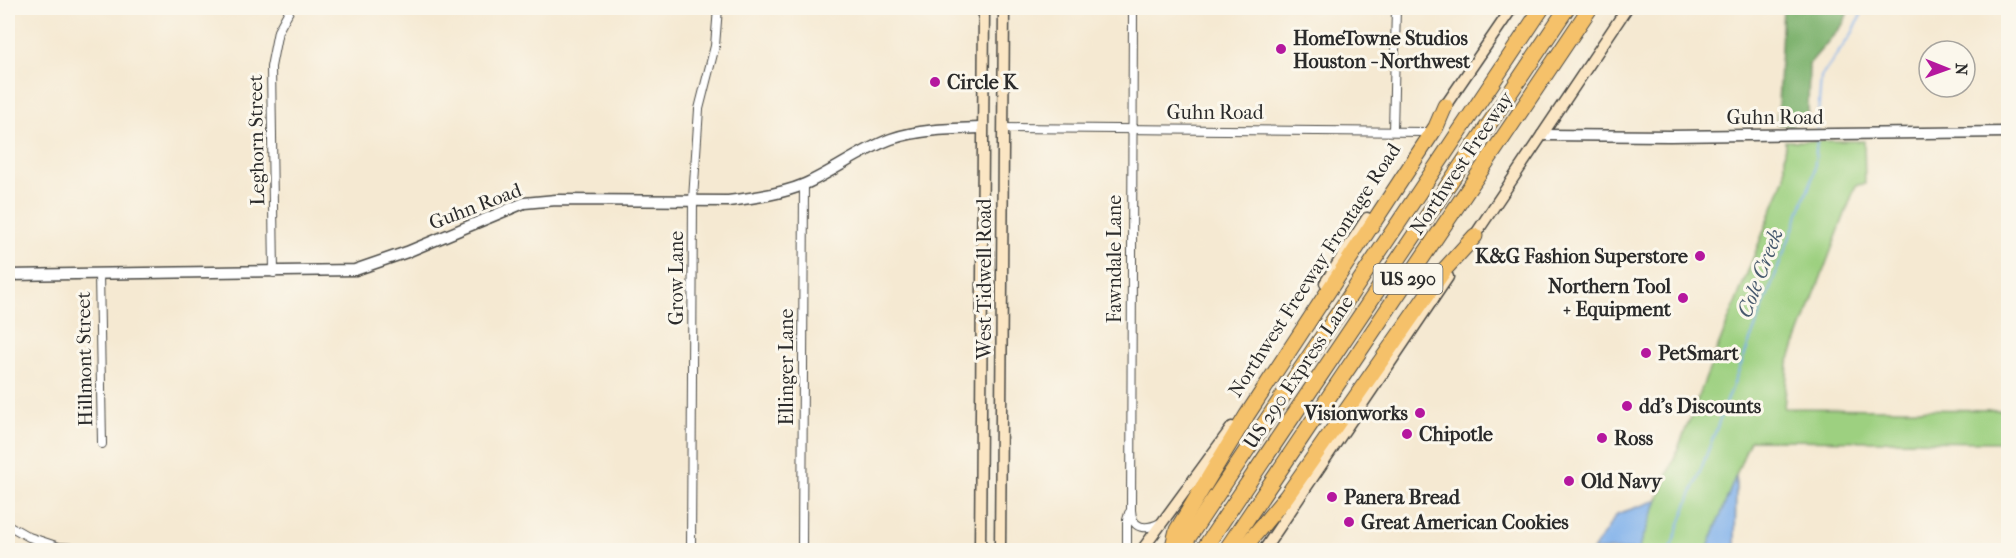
<svg xmlns="http://www.w3.org/2000/svg" width="2016" height="558" viewBox="0 0 2016 558" font-family="'IM FELL French Canon',serif">
<style>
.green{fill:#9dd080;stroke:#647e56;stroke-width:1.5}
.forest{fill:#7eb26e;stroke:#546e4c;stroke-width:1.5}
.water{fill:#7fb0eb;stroke:#556e8b;stroke-width:1.5}
.lines{fill:none;stroke-linecap:round;stroke-linejoin:round}
.stream{stroke:#7fb0eb;stroke-width:2}
.minor-casing{stroke:#494844;stroke-width:10}
.tertiary-casing{stroke:#494844;stroke-width:13}
.secondary-casing{stroke:#494844;stroke-width:13}
.motorway-casing{stroke:#494844;stroke-width:17}
.minor{stroke:#fff;stroke-width:8}
.tertiary{stroke:#fff;stroke-width:10}
.secondary{stroke:#fbe6c4;stroke-width:10}
.motorway{stroke:#f5c16b;stroke-width:15}
.poi-dot{fill:#b5179e;stroke:#fbf7ec;stroke-width:2}
.labels{text-anchor:middle;stroke-width:6;stroke-linejoin:round;paint-order:stroke}
.shield{fill:#fbf7ec;stroke:#696865;stroke-width:1.5}
.shield-label{font-size:18px;font-weight:bold;fill:#2b2b2b}
.poi-label{font-size:20px;font-weight:bold;fill:#2b2b2b;stroke:#fbf7ec;text-anchor:start}
.street-label{font-size:20px;fill:#2b2b2b;stroke:#fbf7ec}
.water-label{font-size:21px;font-style:italic;fill:#485a6e;stroke:#fbf7ec}
</style>
<rect width="100%" height="100%" fill="#fbf7ec"/>
<filter id="ink" filterUnits="userSpaceOnUse"><feTurbulence type="fractalNoise" baseFrequency=".0167" numOctaves="2"/><feDisplacementMap in="SourceGraphic" scale="12" xChannelSelector="R" yChannelSelector="G"/><feConvolveMatrix kernelMatrix="1 2 1 2 8 2 1 2 1" color-interpolation-filters="sRGB"/></filter>
<filter id="wash" filterUnits="userSpaceOnUse"><feTurbulence type="fractalNoise" baseFrequency=".008" numOctaves="4" result="noise"/><feDisplacementMap in="SourceGraphic" scale="24" xChannelSelector="R" yChannelSelector="G"/><feGaussianBlur stdDeviation="1.35" result="paint"/><feColorMatrix in="noise" values="0 0 0 0 0 0 0 0 0 0 0 0 0 0 0 0 0 1.4 0 .05"/><feComposite in="paint" operator="in"/></filter>
<g filter="url(#wash)">
<rect width="100%" height="100%" fill="#f5e9d2"/>
<polygon class="green" points="1785,141 1864,141 1865,184 1856,185 1788,364 1784,408 2008,410 2008,442 1750,440 1736,475 1735,550 1638,550 1785,177"/>
<polygon class="forest" points="1783,8 1849,8 1844,23 1809,64 1808,113 1791,126 1777,124"/>
<g class="water">
<polygon points="1736,475 1735,550 1707,550"/>
<polygon points="1658,500 1638,550 1593,550 1617,514"/>
</g>
<g class="lines">
<g class="stream">
<polyline points="1817,130 1821,77 1853,32 1864,8"/>
<polyline points="1670,550 1814,174 1817,139"/>
</g>
</g>
</g>
<g filter="url(#ink)">
<g class="lines">
<defs>
<g id="minor">
<path d="M1133,8L1131,510C1132,530 1146,530 1160,523"/>
<polyline points="1003,128 1426,132"/>
<polyline points="1393,131 1396,8"/>
<polyline points="99,273 102,444"/>
<polyline points="274,273 271,67 278,31 289,11"/>
<polyline points="8,525 29,537 59,547 101,550"/>
<polyline points="691,550 693,199 699,109 715,46 718,8"/>
<polyline points="802,550 804,184"/>
<polyline points="1127,550 1127,520 1129,513"/>
</g>
<g id="tertiary">
<polyline points="1542,135 1670,136 2008,132"/>
<path d="M8,275L355,270L407,252L524,203L556,200L728,201C753,198 782,194 805,184C834,171 861,150 891,139C920,129 952,129 982,128"/>
</g>
<g id="secondary">
<polyline points="1441,112 1512,8"/>
<polyline points="1471,241 1627,8"/>
<polyline points="1325,283 1367,218"/>
<polyline points="980,550 984,8"/>
<polyline points="1000,550 1004,8"/>
<polyline points="1142,550 1232,427"/>
<polyline points="1264,550 1448,277"/>
</g>
<g id="motorway">
<polyline points="1172,550 1177,530 1247,415 1436,127 1445,106"/>
<polyline points="1180,550 1542,8"/>
<polyline points="1203,550 1567,8"/>
<polyline points="1226,550 1590,8"/>
<polyline points="1242,550 1286,497 1445,269 1475,236"/>
</g>
</defs>
<use href="#minor" class="minor-casing"/>
<use href="#tertiary" class="tertiary-casing"/>
<use href="#secondary" class="secondary-casing"/>
<use href="#motorway" class="motorway-casing"/>
<use href="#minor" class="minor"/>
<use href="#tertiary" class="tertiary"/>
<use href="#secondary" class="secondary"/>
<use href="#motorway" class="motorway"/>
</g>
</g>
<g class="poi-dot">
<circle cx="1281" cy="49" r="6"/>
<circle cx="935" cy="82" r="6"/>
<circle cx="1700" cy="256" r="6"/>
<circle cx="1683" cy="298" r="6"/>
<circle cx="1646" cy="353" r="6"/>
<circle cx="1627" cy="406" r="6"/>
<circle cx="1420" cy="413" r="6"/>
<circle cx="1407" cy="434" r="6"/>
<circle cx="1602" cy="438" r="6"/>
<circle cx="1569" cy="481" r="6"/>
<circle cx="1332" cy="497" r="6"/>
<circle cx="1349" cy="522" r="6"/>
</g>
<g class="labels">
<rect class="shield" x="1373.5" y="264" width="69" height="30" rx="4.5"/>
<g class="shield-label">
<text x="1408" y="285">US 290</text>
</g>
<g class="poi-label">
<text x="1293" y="45">HomeTowne Studios<tspan x="1293" dy="23">Houston - Northwest</tspan></text>
<text x="947" y="89">Circle K</text>
<text x="1688" y="263" text-anchor="end">K&amp;G Fashion Superstore</text>
<text x="1671" y="293" text-anchor="end">Northern Tool<tspan x="1671" dy="23">+ Equipment</tspan></text>
<text x="1658" y="360">PetSmart</text>
<text x="1639" y="413">dd's Discounts</text>
<text x="1408" y="420" text-anchor="end">Visionworks</text>
<text x="1419" y="441">Chipotle</text>
<text x="1614" y="445">Ross</text>
<text x="1581" y="488">Old Navy</text>
<text x="1344" y="504">Panera Bread</text>
<text x="1361" y="529">Great American Cookies</text>
</g>
<g class="street-label">
<text x="1215" y="119">Guhn Road</text>
<text x="1775" y="124">Guhn Road</text>
<text transform="translate(256 140) rotate(-91)" y="7">Leghorn Street</text>
<text transform="translate(1461 163) rotate(-56)" y="7">Northwest Freeway</text>
<text transform="translate(475 206) rotate(-21)" y="7">Guhn Road</text>
<text transform="translate(1114 259) rotate(-90)" y="7">Fawndale Lane</text>
<text transform="translate(1314 270) rotate(-57)" y="7">Northwest Freeway Frontage Road</text>
<text transform="translate(676 278) rotate(-90)" y="7">Grow Lane</text>
<text transform="translate(984 279) rotate(-90)" y="7">West Tidwell Road</text>
<text transform="translate(84 359) rotate(-91)" y="7">Hillmont Street</text>
<text transform="translate(786 367) rotate(-90)" y="7">Ellinger Lane</text>
<text transform="translate(1298 372) rotate(-56)" y="7">US 290 Express Lane</text>
</g>
<g class="water-label">
<text transform="translate(1760 273) rotate(-69)" y="7">Cole Creek</text>
</g>
</g>
<rect width="2016" height="558" fill="none" stroke="#fbf7ec" stroke-width="30"/>
<g transform="translate(1947 69) rotate(91)"><circle r="28" fill="#fbf7ec" stroke="#a8a59f" stroke-width="1.5"/>
<path d="M0-4.5L10 22L0 15L-10 22Z" fill="#b5179e"/>
<text y="-9" font-size="16" font-weight="bold" text-anchor="middle" fill="#2b2b2b">N</text>
</g>
</svg>
